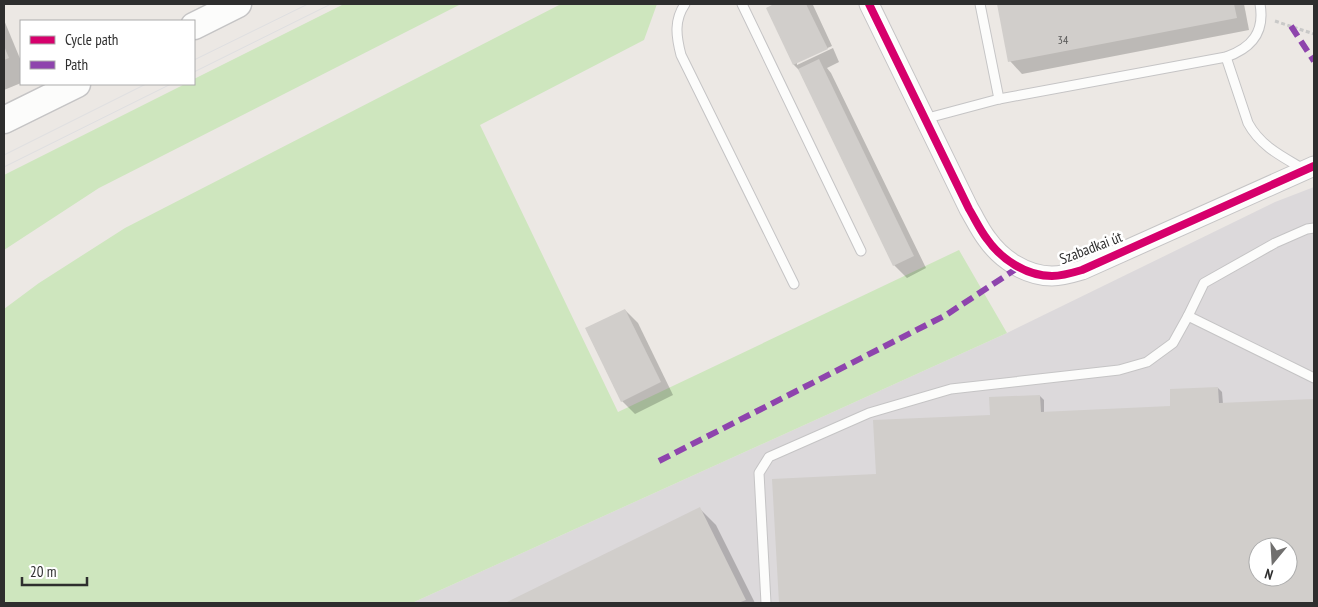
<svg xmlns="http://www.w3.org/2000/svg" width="1318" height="607" viewBox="0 0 1318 607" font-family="'PT Sans Narrow',sans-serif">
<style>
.industrial{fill:#dcd9db;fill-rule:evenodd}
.green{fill:#cee6be}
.shadow{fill:#0003;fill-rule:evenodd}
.building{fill:#d1cecb;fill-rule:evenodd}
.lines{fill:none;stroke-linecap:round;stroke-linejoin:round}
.service-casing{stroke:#c5c4c5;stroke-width:11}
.minor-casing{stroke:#c5c4c5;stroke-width:21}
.secondary-casing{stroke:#c5c4c5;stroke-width:29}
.path{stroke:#c9c9c8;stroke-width:3;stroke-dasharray:4 2.5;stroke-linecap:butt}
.service{stroke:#fcfcfb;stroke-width:9}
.minor{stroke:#fcfcfb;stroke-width:19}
.secondary{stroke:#fcfcfb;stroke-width:26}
.tram{stroke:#dfdfe1;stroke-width:1}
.quiet{stroke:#8e44ad;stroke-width:6;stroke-dasharray:12 6;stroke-linecap:butt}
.cycleway-casing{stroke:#fff;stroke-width:11}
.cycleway{stroke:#d6006c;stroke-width:8}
.labels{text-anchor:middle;stroke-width:5;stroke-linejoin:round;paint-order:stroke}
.number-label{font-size:12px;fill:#585857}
.street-label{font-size:15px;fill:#2e2e2e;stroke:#fff}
</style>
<rect width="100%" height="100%" fill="#ece8e4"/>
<path class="industrial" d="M1314,187V603H412L1007,333L1275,202ZM1258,547H1288V577H1258Z"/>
<g class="green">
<polygon points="344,4 461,4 99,188 4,250 4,175 185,84 194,84 194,79"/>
<polygon points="561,4 657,4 644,40 480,125 618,412 959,250 1007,333 412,603 4,603 4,309 39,283 125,228"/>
</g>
<g class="shadow">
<polygon points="777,4 811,4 813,5 832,46 797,62 797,65 833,48 839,62 827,68 831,73 926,268 907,278 894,265 800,71 794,65 767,8"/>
<polygon points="998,4 1244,4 1249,30 1022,74 1010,61"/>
<polygon points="4,20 21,61 21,83 4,90"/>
<polygon points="625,310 638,323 673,395 635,414 622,401"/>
<path d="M1218,388L1222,392L1223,404L1314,400V603H780L774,481L877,475L991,416L1040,396L1044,400V413L1172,407ZM1258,547H1288V577H1258Z"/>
<polygon points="700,509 716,525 755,603 508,603"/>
</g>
<g class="building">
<polygon points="774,4 806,4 828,49 793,65 766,8"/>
<polygon points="997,4 1234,4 1237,18 1008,62"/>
<polygon points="4,46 9,58 4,60"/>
<polygon points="819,59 914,256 893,266 798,69"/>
<polygon points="625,309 661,382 621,402 585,328"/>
<path d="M1218,387L1219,403L1314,399V603H779L772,479L876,474L873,420L990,415L989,397L1040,395L1041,412L1170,406V389ZM1258,547H1288V577H1258Z"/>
<polygon points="700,507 746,600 738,603 505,603"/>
</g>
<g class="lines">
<defs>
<g id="service">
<path d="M685,4C674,20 676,36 681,55L794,284"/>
<polyline points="742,4 861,251"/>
<polyline points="980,4 999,99"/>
<path d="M1226,57L1248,123C1261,147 1283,157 1305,170"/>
<path d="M924,119L999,99L1226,57C1252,48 1265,32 1260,4"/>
<polyline points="1188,316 1314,378"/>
<polyline points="766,603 759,473 769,457 869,413 951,389 1119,370 1147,362 1173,343 1188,316 1204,283 1275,243 1307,229 1314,228"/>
</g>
<path id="minor" d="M869,4L969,209C975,219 980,230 987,239C1001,259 1026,276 1052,276C1062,276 1072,273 1082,270L1314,166"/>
<g id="secondary">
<polyline points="194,26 238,4"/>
<polyline points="4,120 77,84"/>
</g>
</defs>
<use href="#service" class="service-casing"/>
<use href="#minor" class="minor-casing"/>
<use href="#secondary" class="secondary-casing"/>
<polyline class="path" points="1275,21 1314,34"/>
<use href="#service" class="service"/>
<use href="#minor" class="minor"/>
<use href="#secondary" class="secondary"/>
<g class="tram">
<polyline points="194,60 308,4"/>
<polyline points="194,72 331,4"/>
<polyline points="4,155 146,84"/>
<polyline points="4,167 171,84"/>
</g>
<g class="quiet">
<polyline points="1291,26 1314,61"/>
<polyline points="659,461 946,315 1019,267"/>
</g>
<defs>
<path id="cycleway" d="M869,4L969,209C975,219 980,230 987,239C1001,259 1026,276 1052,276C1062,276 1072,273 1082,270L1314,166"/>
</defs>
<use href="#cycleway" class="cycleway-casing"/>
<use href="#cycleway" class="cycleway"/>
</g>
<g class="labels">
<g class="number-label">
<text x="1063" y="44">34</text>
</g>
<g class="street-label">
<text transform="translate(1091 248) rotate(-21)" y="5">Szabadkai út</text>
</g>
</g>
<rect width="1318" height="607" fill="none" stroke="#2e2e2e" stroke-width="10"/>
<rect x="20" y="20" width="175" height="65" fill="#ffffff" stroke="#ababab"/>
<rect x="30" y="36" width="25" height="8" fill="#d6006c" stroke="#ababab"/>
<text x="65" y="45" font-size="15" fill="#2e2e2e">Cycle path</text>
<rect x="30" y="61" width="25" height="8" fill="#8e44ad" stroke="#ababab"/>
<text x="65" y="70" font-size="15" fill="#2e2e2e">Path</text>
<g transform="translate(1273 562) rotate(198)"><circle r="24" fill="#ffffff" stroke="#ababab"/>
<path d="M0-4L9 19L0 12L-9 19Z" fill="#706f6e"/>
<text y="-8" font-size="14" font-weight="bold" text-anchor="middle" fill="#2e2e2e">N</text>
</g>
<path d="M22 577v8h65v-8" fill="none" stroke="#2e2e2e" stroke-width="2.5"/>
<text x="30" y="577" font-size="15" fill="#2e2e2e" stroke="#ffffff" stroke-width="4" paint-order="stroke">20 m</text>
</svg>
